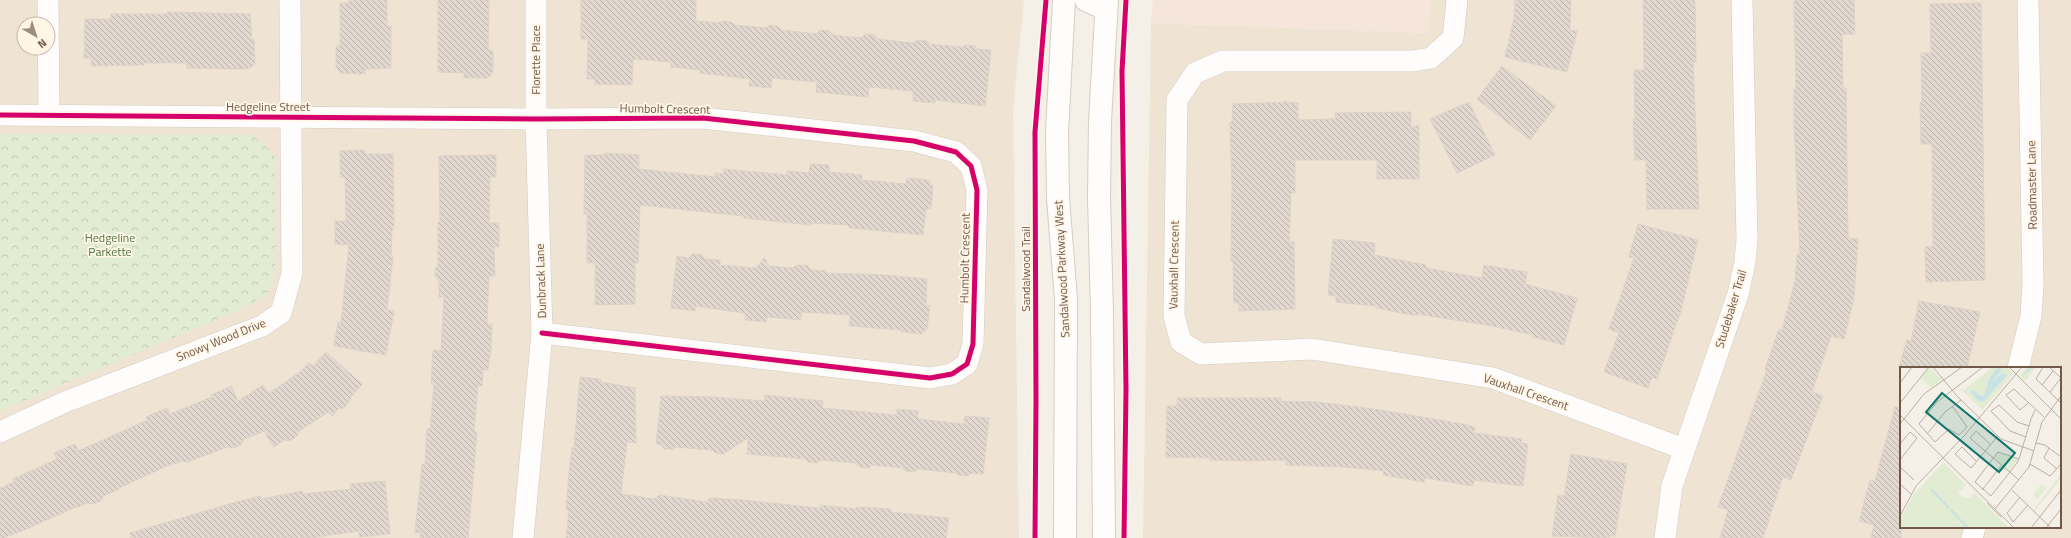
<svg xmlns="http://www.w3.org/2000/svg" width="2071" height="538" viewBox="0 0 2071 538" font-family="'Titillium Web',sans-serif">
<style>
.residential{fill:#efe3d4;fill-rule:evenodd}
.commercial{fill:#f6e5da}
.park{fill:url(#park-crowns)}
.building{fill:url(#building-back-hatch);stroke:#ded3c9}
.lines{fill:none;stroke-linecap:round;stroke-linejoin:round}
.minor-casing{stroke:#d4cbc2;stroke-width:22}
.secondary-casing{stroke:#d6ccc3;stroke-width:24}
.minor{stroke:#fefdfb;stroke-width:21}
.secondary{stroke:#fefdfb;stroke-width:22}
.cycleway-casing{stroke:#fff6e7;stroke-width:8}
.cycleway{stroke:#d6006c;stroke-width:5}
.labels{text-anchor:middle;stroke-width:3.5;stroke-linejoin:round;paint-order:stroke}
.street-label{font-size:12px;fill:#725849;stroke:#fff6e7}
.park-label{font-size:12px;fill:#507841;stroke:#fff6e7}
.inset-river{fill:none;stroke:#c9e2e5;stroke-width:2}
.inset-road{fill:none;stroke:#bdaea3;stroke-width:1}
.view{fill:#0f766e;fill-opacity:0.15;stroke:#0f766e;stroke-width:2}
.inset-edge{fill:none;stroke:#725849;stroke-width:2}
</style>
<defs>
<pattern id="park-crowns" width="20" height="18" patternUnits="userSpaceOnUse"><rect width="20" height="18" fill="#e1ecd2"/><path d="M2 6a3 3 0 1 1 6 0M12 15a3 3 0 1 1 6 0" fill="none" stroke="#c4ccb6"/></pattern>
<pattern id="building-back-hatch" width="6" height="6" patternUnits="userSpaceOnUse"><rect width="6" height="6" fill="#e1d8cf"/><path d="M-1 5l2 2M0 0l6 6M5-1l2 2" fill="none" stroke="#bbb2aa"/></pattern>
</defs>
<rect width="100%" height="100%" fill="#f5f0e7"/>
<g class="residential">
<path d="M0,0H1024L1013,110L1019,538H0ZM24,24H48V48H24Z"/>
<path d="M1431,0H2071V538H1143L1151,23L1429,33ZM1901,368H2060V527H1901Z"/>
</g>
<polygon class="commercial" points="1153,0 1431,0 1429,33 1151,23"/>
<polygon class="park" points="0,134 252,135 264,144 275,157 276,269 267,294 244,308 0,411"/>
<g class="building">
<polygon points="349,0 387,0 387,26 391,26 391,68 365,69 365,74 341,73 336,67 336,46 340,46 340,3 349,3"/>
<polygon points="438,0 489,0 488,50 493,50 493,72 488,78 464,78 464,73 438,72"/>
<polygon points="581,0 696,0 696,21 719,23 723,21 731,22 735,25 766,28 769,25 777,26 781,30 817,34 820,30 829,31 833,35 862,38 865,34 875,35 877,39 913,43 918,40 927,41 929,44 962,47 966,45 975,46 978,49 991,50 985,106 935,100 935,103 913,101 913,91 869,87 868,97 816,92 817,82 772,78 771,88 749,86 750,79 700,73 701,70 671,67 671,62 633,59 632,85 595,84 595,79 587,79 588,39 581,39"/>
<polygon points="1515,0 1571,0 1570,30 1577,31 1567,72 1505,57 1514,19"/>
<polygon points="1643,0 1694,0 1695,2 1696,62 1693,62 1699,209 1647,209 1646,160 1635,160 1633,119 1635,119 1634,70 1644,70"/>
<polygon points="1802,0 1854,0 1855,34 1842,34 1843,88 1846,88 1848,238 1858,239 1854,298 1844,339 1831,336 1812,392 1823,396 1791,480 1783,477 1763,538 1720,538 1728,510 1718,507 1767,370 1765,369 1779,329 1782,330 1795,281 1797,255 1800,254 1794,125 1794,89 1796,89 1794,1"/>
<polygon points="1981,3 1985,280 1926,282 1925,247 1933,246 1932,144 1921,144 1920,102 1922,102 1921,53 1931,53 1930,4"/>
<polygon points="167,12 250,14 252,40 254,40 255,64 248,69 228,69 187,68 187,63 144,63 144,65 91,66 91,58 84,58 85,19 111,19 111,14 167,14"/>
<polygon points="1502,66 1556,106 1530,140 1477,99"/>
<polygon points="1287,102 1298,103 1298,120 1336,119 1335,113 1411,112 1411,128 1419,125 1419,179 1377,179 1377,160 1295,160 1295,193 1291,193 1289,242 1294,242 1295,309 1239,311 1239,303 1234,303 1233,261 1231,261 1232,186 1230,122 1232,122 1233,104"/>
<polygon points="1469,102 1495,155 1457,173 1430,119"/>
<polygon points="364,150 365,154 393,154 394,228 392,231 391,255 393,256 387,310 394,311 386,355 334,346 338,322 341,323 349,245 335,244 335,221 346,221 345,177 340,177 340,151"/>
<polygon points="605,153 639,155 639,169 715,177 715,173 723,174 724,169 787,175 787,171 809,173 810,164 829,165 829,172 862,175 862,180 906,184 907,178 928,180 933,186 931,209 926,208 923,235 850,228 848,225 812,223 810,225 744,218 744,216 640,205 638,263 635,263 635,304 595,305 595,263 587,263 587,214 584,214 585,155 605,155"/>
<polygon points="496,155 496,177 490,177 489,223 499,223 499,247 494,247 495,276 489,276 487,324 492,324 491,349 488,370 483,370 482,386 478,385 474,432 477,432 468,538 420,538 421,532 415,533 422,464 425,464 427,428 430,429 434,385 431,384 433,350 441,351 444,297 439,297 439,281 435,277 435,269 438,265 438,222 440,222 439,156"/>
<polygon points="1638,224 1698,240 1681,311 1657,379 1652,377 1648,388 1604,372 1619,333 1609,329 1634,258 1629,257"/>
<polygon points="1333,239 1375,243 1374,255 1426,265 1426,268 1482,278 1484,265 1527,272 1525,284 1577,298 1564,345 1533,337 1533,335 1492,326 1417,314 1417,316 1376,308 1376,306 1336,302 1336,296 1328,295"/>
<polygon points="692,254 702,255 705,259 720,260 720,265 756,268 764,258 769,266 793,268 797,265 807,265 811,270 825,271 825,273 886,275 927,279 926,305 930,306 927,329 921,334 901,332 901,330 849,326 850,315 801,312 801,320 767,317 766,322 745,320 745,313 695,306 695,311 671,308 677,256 689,258"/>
<polygon points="1919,301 1980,312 1967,368 1899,368 1907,340 1911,341"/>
<polygon points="326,352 362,384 351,397 350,401 344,408 339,408 332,416 328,412 298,432 297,436 290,441 284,440 274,447 264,431 243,440 241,445 233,448 228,447 187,462 182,461 167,466 119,488 119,489 103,496 101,501 93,504 88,503 78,507 78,506 29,528 4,538 0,538 0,488 14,482 13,479 57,459 54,453 75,444 78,451 148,420 146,417 167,408 170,414 212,397 211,395 231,386 238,401 263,385 269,393 300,372 309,363 313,366"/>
<polygon points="580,377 601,379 601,382 635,388 636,443 627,442 621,494 655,499 659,495 707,502 710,498 742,500 820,508 820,505 856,509 856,507 891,509 891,512 949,518 946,538 566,538 569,510 566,510 569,472 572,448 574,448"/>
<polygon points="765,395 823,401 822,408 897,415 897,409 918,411 918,419 964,424 965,416 989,418 983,474 971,473 967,476 958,475 956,473 918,469 914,472 906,471 902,468 872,465 868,468 859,467 855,463 821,460 817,463 808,462 806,459 747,454 748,438 723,454 716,453 713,450 699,449 676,447 673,449 664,449 661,445 656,444 661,396 714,397 765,401"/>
<polygon points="1177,398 1281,398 1281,401 1317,402 1381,410 1463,424 1475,427 1474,433 1522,439 1521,443 1528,444 1523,486 1474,480 1473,486 1425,478 1424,482 1383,475 1384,471 1345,467 1286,465 1286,460 1246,461 1210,460 1210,458 1166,457 1167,406 1177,406"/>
<polygon points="1895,407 1901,408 1901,538 1871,538 1874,525 1859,521 1870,480 1875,481"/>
<polygon points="1571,454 1627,464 1615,536 1609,536 1609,538 1552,536 1558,495 1564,496"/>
<polygon points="385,481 390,534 359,537 359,531 311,538 131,538 130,533 236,502 261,496 261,499 302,491 303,494 351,489 350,484"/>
</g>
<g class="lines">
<defs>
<g id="minor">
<polyline points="48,0 49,115"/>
<polyline points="1457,0 1453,38 1431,58 1413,61 1223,61 1195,73 1177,100 1174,316 1181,342 1201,354 1312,349 1493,378 1684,449"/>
<polyline points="0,115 536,119 703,118 914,141 956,152 971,166 977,190 973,344 967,364 952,374 930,378 542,333"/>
<polyline points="2018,368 2031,316 2033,285 2028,0"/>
<polyline points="0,432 65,402 262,326 281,313 292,273 290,0"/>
<polyline points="523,538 542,333 536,119 536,0"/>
<polyline points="1665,538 1672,486 1738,294 1745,262 1747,240 1742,0"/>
<polyline points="1972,538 1975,527"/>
</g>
<g id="secondary">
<polyline points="1064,0 1057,132 1058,198 1066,299 1065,538"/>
<polyline points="1086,0 1097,5 1106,7"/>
<polyline points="1104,538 1102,311 1099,198 1100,121 1107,0"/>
</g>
</defs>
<use href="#minor" class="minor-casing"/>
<use href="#secondary" class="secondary-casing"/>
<use href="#minor" class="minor"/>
<use href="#secondary" class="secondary"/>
<defs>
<g id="cycleway">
<polyline points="0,115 536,119 703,118 914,141 956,152 971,166 977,190 973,344 967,364 952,374 930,378 542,333"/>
<polyline points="1035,538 1036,400 1035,132 1046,0"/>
<polyline points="1124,538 1126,390 1122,71 1126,0"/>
</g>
</defs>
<use href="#cycleway" class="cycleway-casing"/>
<use href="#cycleway" class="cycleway"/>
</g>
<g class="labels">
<g class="street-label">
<text transform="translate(536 60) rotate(-90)" y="4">Florette Place</text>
<text x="268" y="111">Hedgeline Street</text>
<text transform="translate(665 109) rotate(1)" y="4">Humbolt Crescent</text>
<text transform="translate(2032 185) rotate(-91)" y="4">Roadmaster Lane</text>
<text transform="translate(965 258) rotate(-89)" y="4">Humbolt Crescent</text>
<text transform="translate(1174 265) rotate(-89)" y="4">Vauxhall Crescent</text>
<text transform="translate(1026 269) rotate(-90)" y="4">Sandalwood Trail</text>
<text transform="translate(1062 269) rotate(-93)" y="4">Sandalwood Parkway West</text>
<text transform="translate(541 281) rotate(-92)" y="4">Dunbrack Lane</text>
<text transform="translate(1731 309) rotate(-73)" y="4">Studebaker Trail</text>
<text transform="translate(221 340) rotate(-22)" y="4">Snowy Wood Drive</text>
<text transform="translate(1526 392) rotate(19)" y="4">Vauxhall Crescent</text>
</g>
<g class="park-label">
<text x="110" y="242">Hedgeline<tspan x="110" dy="14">Parkette</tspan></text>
</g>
</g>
<g transform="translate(1900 367)">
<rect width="161" height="161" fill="#f5f0e7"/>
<path d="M29,0L42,12L31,21L21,11ZM93,0H107L113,7L82,43L59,20L64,23ZM126,0H136L125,14L120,9ZM98,86L118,92L109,105L94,91ZM44,95L66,118L58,126L63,131H69L75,126L109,161H0V152L14,127ZM161,107V111L135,144L134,142Z" fill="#e1ecd2"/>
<path d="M48.5 114a5.5 5.5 0 1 1 11 0a5.5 5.5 0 1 1-11 0ZM42 121a5 5 0 1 1 10 0a5 5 0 1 1-10 0ZM141,117L147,121L138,132L133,128ZM32,130L44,142L24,161L13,150ZM49,147L63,161H45L40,156Z" fill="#e1ecd2"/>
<path d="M98,0L102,3L92,14L103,6L107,8L83,35L78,34L70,24L74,23L78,28L84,29L90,10Z" fill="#c9e2e5"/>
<path class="inset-river" d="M123,8L132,0M31,122L49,141M51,143L68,161"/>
<path class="inset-road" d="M33,0L57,29L101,72L134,84M109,0L161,52M143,0L136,12L161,36M149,0L161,11M0,16L12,0M142,18L153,4M150,25L161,11M0,36L29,0M128,36L120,43L106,28L114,22L144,50M53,40L67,60L59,68L49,62L35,75L19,57L37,35L83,0M0,48L114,161M0,57L24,27L62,0M27,67L45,45L61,33M126,70L110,64L91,44L99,38L117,55L129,59M136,76L145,78L161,90M0,77L10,65L17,71L0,93M90,77L76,64L70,71L119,113M149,81L144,91L157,102M119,92L98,85L75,115L91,129L117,96L119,92L131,52L135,43M76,94L62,80L55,87L71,101L98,69M130,97L150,109L161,97M0,100L14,113M0,117L11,127M82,123L101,99M112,123L151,161M120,130L107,146L113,155L128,138M87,136L101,150M95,142L129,100L142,55L161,29M0,149L16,119L64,69L122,0M131,161L161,123M146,161L161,142"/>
<path class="view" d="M42,26L115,86L99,105L26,45Z"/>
<rect width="161" height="161" class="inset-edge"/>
</g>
<g transform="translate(36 36) rotate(141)"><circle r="19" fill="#fff6e7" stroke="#c7b7a8"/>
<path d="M0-3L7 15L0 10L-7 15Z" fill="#a08d80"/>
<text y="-6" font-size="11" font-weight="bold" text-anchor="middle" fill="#725849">N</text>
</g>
</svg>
